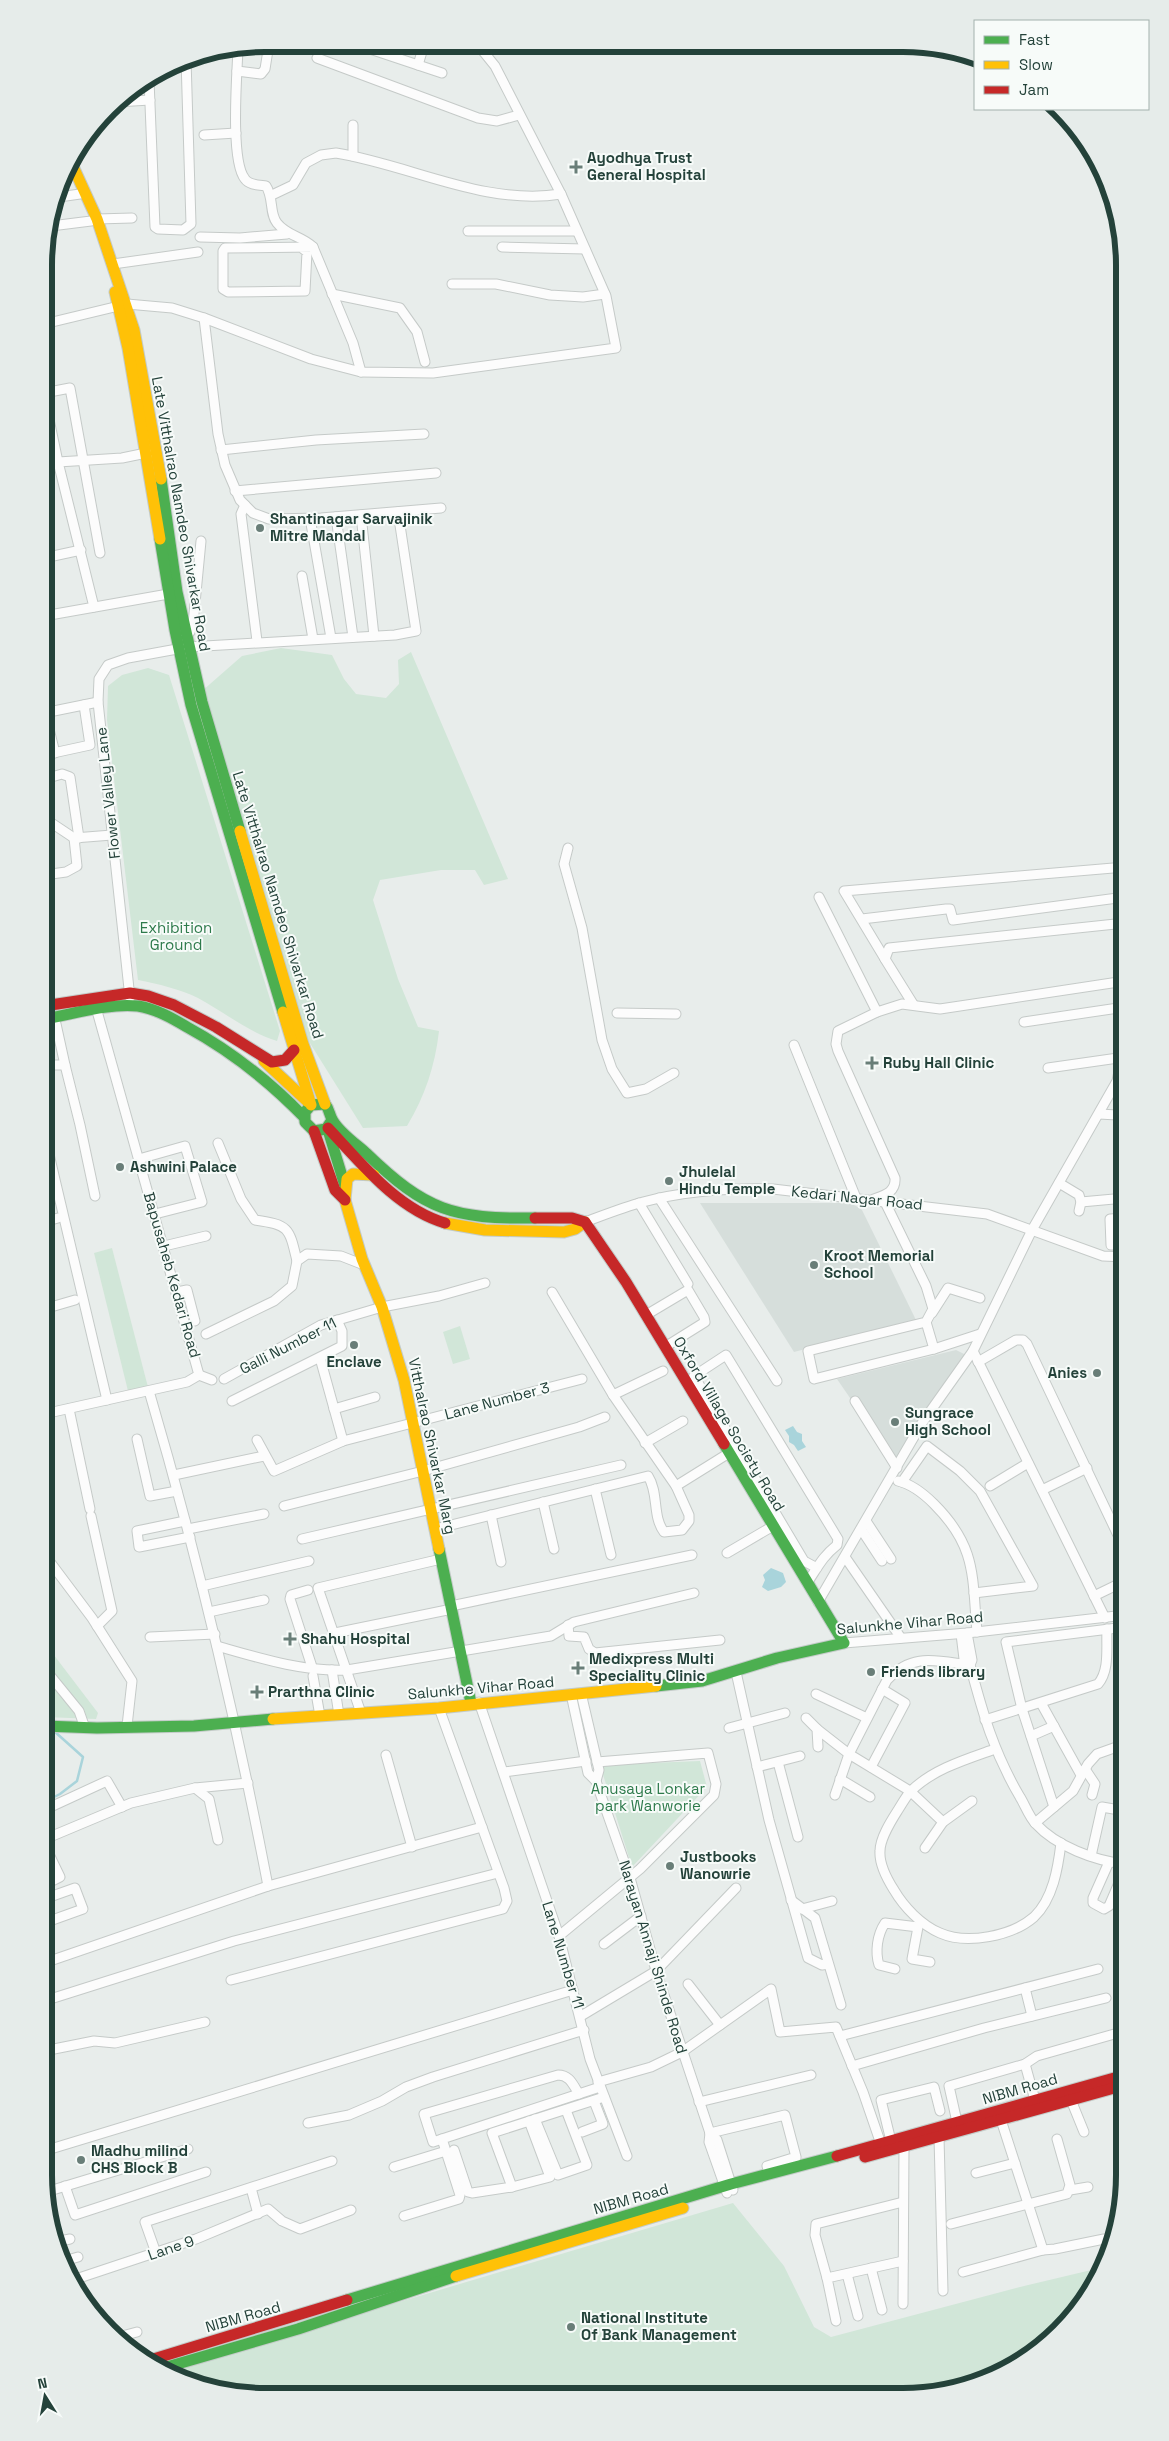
<svg xmlns="http://www.w3.org/2000/svg" width="1169" height="2441" viewBox="0 0 1169 2441" font-family="'Space Grotesk',sans-serif">
<style>
.built{fill:#d6dedb}
.green{fill:#d1e6d8}
.water{fill:#a9d4db}
.lines{fill:none;stroke-linecap:round;stroke-linejoin:round}
.stream{stroke:#a9d4db;stroke-width:2.5}
.street-casing{stroke:#c5cac8;stroke-width:11}
.fast-casing{stroke:#c3cbc8;stroke-width:13}
.slow-casing{stroke:#c3cbc8;stroke-width:13}
.jam-casing{stroke:#c3cbc8;stroke-width:13}
.street{stroke:#fcfcfc;stroke-width:9}
.fast{stroke:#4caf50;stroke-width:11}
.slow{stroke:#ffc107;stroke-width:11}
.jam{stroke:#c62828;stroke-width:11}
.poi-dot{fill:#697e78;stroke:#f7fbf9;stroke-width:2}
.labels{text-anchor:middle;stroke-width:4;stroke-linejoin:round;paint-order:stroke}
.poi-label{font-size:15px;font-weight:bold;fill:#24423a;stroke:#f7fbf9;text-anchor:start}
.street-label{font-size:15px;fill:#24423a;stroke:#f7fbf9}
.park-label{font-size:15px;fill:#2d7a4b;stroke:#f7fbf9}
.rim{fill:none;stroke:#24423a;stroke-width:6}
</style>
<rect width="100%" height="100%" fill="#e8edeb"/>
<g class="built">
<polygon points="700,1203 849,1203 856,1206 862,1210 916,1320 794,1352"/>
<polygon points="956,1350 964,1354 964,1358 896,1465 837,1379"/>
</g>
<g class="green">
<path d="M281,648L332,655L344,679L356,694L386,698L399,684L398,660L411,652L508,879L484,885L475,870H441L380,880L373,900L398,979L418,1027L439,1031C435,1066 425,1096 407,1126L363,1128L308,1040L202,691L242,656Z"/>
<path d="M148,668L169,675L280,1031L277,1041C248,1032 224,1012 198,998C180,989 158,984 138,980L107,720L108,686L122,675Z"/>
<polygon points="112,1248 149,1391 129,1395 94,1253"/>
<polygon points="460,1326 470,1359 453,1364 443,1332"/>
<polygon points="44,1642 98,1713 96,1719 44,1717"/>
<polygon points="700,1761 707,1787 632,1867 600,1765"/>
<polygon points="733,2203 784,2266 814,2327 831,2337 1024,2286 1104,2267 1070,2322 1027,2360 961,2390 904,2397 222,2393 163,2372"/>
</g>
<g class="water">
<polygon points="793,1426 797,1432 802,1434 802,1441 806,1447 798,1451 794,1445 789,1442 789,1436 785,1430"/>
<polygon points="771,1568 783,1573 786,1582 781,1587 768,1591 762,1587 765,1580 763,1575"/>
</g>
<g class="lines">
<polyline class="stream" points="44,1802 60,1794 77,1781 83,1757 54,1731"/>
<defs>
<g id="street">
<polyline points="355,44 442,73"/>
<path d="M238,49C237,74 230,161 245,179C249,185 259,185 266,186C274,198 269,213 277,223C287,236 302,236 313,247L353,343L361,372"/>
<polyline points="317,58 478,118 497,121 519,115"/>
<polyline points="418,65 424,45"/>
<polyline points="237,71 261,74 265,69 269,44"/>
<polyline points="149,80 155,227 158,229 183,230 191,224 186,59"/>
<polyline points="117,102 150,100"/>
<polyline points="204,135 236,133"/>
<polyline points="353,156 353,125"/>
<path d="M272,195L293,185L306,163L321,155L336,153C411,165 484,206 561,194"/>
<polyline points="59,197 80,194"/>
<polyline points="97,219 132,218"/>
<polyline points="51,226 91,221"/>
<polyline points="468,231 577,231"/>
<polyline points="200,237 240,238 287,234"/>
<polyline points="502,247 585,249"/>
<polyline points="302,248 307,252 305,291 228,292 223,289 223,251 225,248 313,247"/>
<polyline points="113,264 198,252"/>
<polyline points="452,284 496,284 550,295 583,297 605,294"/>
<polyline points="332,294 400,308 417,332 425,362"/>
<polyline points="204,318 218,434 225,465 240,500 253,513 269,519 321,518 441,508"/>
<polyline points="44,324 127,304 172,308 204,318 311,359 361,372 433,373 616,348 606,296 561,194 495,66 478,45"/>
<polyline points="44,393 70,388 100,553"/>
<polyline points="221,450 316,440 424,434"/>
<polyline points="44,464 58,462 47,410 44,410"/>
<polyline points="235,491 436,473"/>
<polyline points="245,505 241,514 257,641"/>
<polyline points="361,515 374,636"/>
<polyline points="336,517 353,637"/>
<polyline points="310,518 331,638"/>
<polyline points="44,558 81,550"/>
<polyline points="302,576 313,639"/>
<polyline points="94,607 58,462 122,458 151,452"/>
<polyline points="44,616 174,593"/>
<polyline points="185,634 190,632 193,624 201,541"/>
<polyline points="44,666 46,666 44,658"/>
<polyline points="44,713 98,702"/>
<polyline points="45,713 55,753"/>
<polyline points="44,755 90,745 84,705"/>
<polyline points="55,776 62,774 70,777 79,838"/>
<polyline points="44,818 74,838 112,835"/>
<polyline points="568,848 564,864 582,928 602,1040 612,1069 627,1093 646,1089 674,1073"/>
<polyline points="44,875 66,872 77,866 74,838"/>
<polyline points="819,897 877,1012"/>
<polyline points="862,919 946,909 950,909 953,920 1125,897"/>
<polyline points="885,959 844,891 1125,867"/>
<polyline points="130,998 98,702 99,679 108,665 128,658 188,647 395,635 416,631 398,512"/>
<polyline points="913,1004 885,959 889,948 1125,923"/>
<polyline points="617,1013 676,1014"/>
<polyline points="1024,1022 1125,1007"/>
<polyline points="56,1024 65,1065"/>
<polyline points="794,1045 856,1198"/>
<polyline points="44,1065 65,1065 80,1125 95,1196"/>
<polyline points="1048,1068 1125,1057"/>
<polyline points="1099,1114 1117,1115 1125,1118"/>
<polyline points="44,1133 107,1400"/>
<path d="M218,1143L241,1199L255,1220C289,1225 289,1227 297,1261"/>
<polyline points="139,1159 185,1146 202,1202 155,1214"/>
<polyline points="1059,1183 1079,1195 1081,1202 1079,1211"/>
<polyline points="659,1198 777,1381"/>
<path d="M874,1199C885,1195 896,1192 895,1178L838,1051L836,1044L838,1031L877,1012L902,1004L940,1009L1125,981"/>
<polyline points="885,1202 926,1286 933,1309 926,1322 808,1351 814,1379 934,1349 980,1334"/>
<polyline points="1081,1202 1125,1198"/>
<polyline points="639,1203 688,1284"/>
<polyline points="44,1222 58,1218"/>
<path d="M585,1222C604,1215 624,1207 643,1202C685,1191 730,1188 773,1189L987,1214L1103,1256L1125,1257"/>
<polyline points="1125,1245 1111,1245 1110,1219 1125,1218"/>
<polyline points="164,1246 206,1236"/>
<polyline points="177,1292 187,1290 195,1321"/>
<polyline points="552,1292 613,1395"/>
<polyline points="44,1309 75,1300"/>
<polyline points="932,1313 948,1288 980,1298"/>
<polyline points="646,1315 688,1290 704,1317 705,1322 665,1347"/>
<polyline points="926,1322 934,1349"/>
<polyline points="206,1334 274,1301 292,1286 297,1261 307,1254 341,1256 364,1265"/>
<polyline points="973,1351 1105,1618"/>
<polyline points="320,1358 343,1441"/>
<polyline points="978,1362 1016,1340 1023,1340 1027,1344 1125,1550"/>
<polyline points="199,1375 212,1380"/>
<polyline points="224,1379 321,1325 382,1307 439,1296 485,1283"/>
<path d="M149,1391C197,1554 236,1719 268,1886"/>
<polyline points="232,1401 342,1346 342,1331 337,1320"/>
<polyline points="855,1401 897,1468"/>
<polyline points="69,1409 90,1509"/>
<polyline points="334,1409 375,1397"/>
<polyline points="44,1414 187,1382 199,1375 95,1004"/>
<polyline points="137,1439 150,1496 177,1491"/>
<polyline points="257,1440 274,1471 343,1441 582,1379"/>
<polyline points="645,1443 683,1421"/>
<polyline points="174,1475 264,1456"/>
<path d="M898,1481C911,1484 925,1495 934,1504C977,1547 972,1576 977,1632"/>
<polyline points="902,1482 927,1446 960,1471 980,1491 1033,1586 974,1593"/>
<polyline points="676,1486 729,1453"/>
<polyline points="990,1486 1028,1463"/>
<polyline points="595,1489 611,1555"/>
<polyline points="1042,1490 1087,1468"/>
<polyline points="543,1502 554,1549"/>
<polyline points="284,1506 423,1471 579,1427 605,1417"/>
<polyline points="491,1515 501,1562"/>
<polyline points="91,1516 112,1611 97,1626"/>
<polyline points="185,1521 137,1531 139,1547 190,1537"/>
<polyline points="866,1521 891,1559"/>
<polyline points="188,1529 264,1514"/>
<path d="M435,1529L648,1476C659,1493 652,1516 664,1532L682,1530L689,1521V1515L676,1486L613,1395L663,1371"/>
<polyline points="861,1529 882,1561"/>
<polyline points="302,1539 621,1465"/>
<polyline points="727,1553 773,1526"/>
<polyline points="44,1554 92,1618 132,1681 127,1726"/>
<polyline points="845,1557 901,1638"/>
<path d="M807,1583C818,1567 822,1557 837,1545L838,1539L726,1355L694,1376L804,1561L817,1568"/>
<polyline points="202,1586 309,1561"/>
<polyline points="308,1590 291,1595 290,1599 312,1667"/>
<polyline points="1094,1596 1125,1581"/>
<polyline points="818,1602 922,1423 973,1351 1032,1230 1117,1081 1125,1042"/>
<polyline points="451,1606 692,1555"/>
<polyline points="209,1612 264,1600"/>
<polyline points="568,1625 569,1636 584,1637 589,1649 595,1653 720,1640"/>
<polyline points="335,1633 452,1609"/>
<path d="M967,1633L972,1660L970,1665C983,1714 994,1753 1020,1797C1025,1805 1029,1817 1036,1824C1056,1846 1095,1861 1125,1864"/>
<polyline points="961,1634 964,1659 970,1665"/>
<polyline points="150,1637 215,1634"/>
<polyline points="844,1643 967,1633 1125,1615"/>
<path d="M217,1646C259,1658 303,1672 347,1670L551,1636L574,1622L694,1593"/>
<polyline points="44,1668 79,1711 85,1728"/>
<polyline points="332,1670 339,1715"/>
<polyline points="736,1672 769,1820 808,1958 822,1965 828,1964"/>
<polyline points="313,1676 320,1716"/>
<polyline points="581,1693 599,1770 596,1781 599,1790 630,1878 657,1974 710,2133 709,2142 727,2193"/>
<polyline points="571,1694 588,1773 596,1781"/>
<polyline points="816,1694 867,1718"/>
<polyline points="479,1702 559,1936 590,2059 627,2156"/>
<polyline points="1041,1703 1081,1775"/>
<polyline points="361,1713 318,1588 441,1559"/>
<polyline points="806,1718 817,1729 818,1747"/>
<path d="M985,1720L1098,1684C1110,1670 1106,1647 1107,1629"/>
<polyline points="729,1728 785,1713"/>
<polyline points="817,1729 849,1754 910,1791 943,1822"/>
<polyline points="1031,1736 1054,1726"/>
<path d="M995,1749C967,1759 933,1769 911,1791C906,1796 902,1804 898,1810C891,1821 880,1838 880,1851C879,1865 887,1879 894,1890C904,1907 921,1925 940,1933C967,1945 1012,1936 1034,1917C1053,1899 1058,1868 1061,1843"/>
<polyline points="386,1755 412,1847"/>
<polyline points="778,1762 798,1837"/>
<polyline points="757,1767 800,1756"/>
<polyline points="871,1767 905,1703 882,1689"/>
<polyline points="1085,1769 1095,1784 1092,1795"/>
<polyline points="504,1772 586,1761"/>
<polyline points="840,1779 870,1797"/>
<polyline points="195,1788 209,1799 218,1840"/>
<path d="M835,1795L849,1754L887,1680C912,1652 937,1661 970,1665"/>
<polyline points="1054,1807 1022,1709 1006,1642 1125,1627"/>
<polyline points="44,1810 107,1781 122,1807"/>
<polyline points="1035,1823 1073,1791 1088,1764 1097,1754 1125,1744"/>
<polyline points="925,1848 943,1822 972,1801"/>
<polyline points="44,1849 46,1848 45,1839 131,1803 195,1788 248,1783"/>
<polyline points="1091,1856 1102,1807 1125,1811"/>
<polyline points="1109,1862 1093,1898 1093,1903 1104,1909 1109,1906 1125,1869"/>
<polyline points="44,1885 60,1877 46,1848"/>
<polyline points="791,1900 815,1918 841,2005"/>
<polyline points="802,1909 832,1901"/>
<polyline points="44,1923 83,1909 75,1888 44,1899"/>
<polyline points="559,1936 640,1869 714,1795 716,1784 708,1753 597,1762"/>
<polyline points="604,1944 641,1916"/>
<polyline points="44,1963 268,1886 482,1827"/>
<path d="M895,1969L879,1965C875,1952 877,1935 885,1923L918,1927L912,1959L930,1962"/>
<polyline points="231,1980 503,1909 507,1901 504,1888 439,1708"/>
<polyline points="688,1984 720,2025"/>
<polyline points="1025,1988 1032,2016"/>
<polyline points="44,2001 234,1941 498,1873"/>
<polyline points="581,2016 656,1971 736,1888"/>
<polyline points="840,2036 1098,1969"/>
<polyline points="44,2051 94,2041 115,2043 205,2022"/>
<polyline points="1025,2064 1035,2100"/>
<polyline points="852,2066 984,2028 1106,1998"/>
<polyline points="598,2082 651,2067 682,2052 771,1989 780,2032 836,2027 863,2092 883,2150"/>
<polyline points="1071,2100 1084,2132"/>
<polyline points="699,2102 811,2075"/>
<polyline points="535,2119 558,2175 587,2165 566,2110"/>
<polyline points="1001,2120 1043,2250 1055,2249 1104,2239"/>
<polyline points="957,2122 949,2086 1025,2064 1037,2056 1125,2031"/>
<polyline points="308,2123 349,2115 382,2101 406,2087 433,2077 584,2030"/>
<polyline points="582,2132 603,2124 594,2101"/>
<polyline points="710,2133 785,2115 796,2157 767,2166 769,2174"/>
<polyline points="710,2133 717,2140 733,2190"/>
<polyline points="939,2137 943,2291"/>
<path d="M442,2139L433,2142L424,2114L558,2075C570,2075 573,2085 579,2094"/>
<polyline points="891,2141 881,2100 934,2087 940,2111"/>
<polyline points="454,2150 468,2192 472,2193 512,2187 492,2133 604,2097"/>
<polyline points="44,2151 573,1990"/>
<polyline points="394,2167 446,2151"/>
<polyline points="976,2173 1015,2163"/>
<polyline points="65,2186 75,2215 206,2172"/>
<polyline points="512,2187 550,2177 529,2121"/>
<polyline points="251,2188 258,2214"/>
<polyline points="1070,2190 1088,2187"/>
<polyline points="46,2192 188,2149"/>
<polyline points="404,2216 459,2199 460,2195 442,2139 600,2087"/>
<polyline points="951,2224 1067,2194 1070,2185 1057,2139"/>
<polyline points="55,2242 70,2239"/>
<polyline points="156,2253 145,2222 332,2161"/>
<polyline points="64,2261 78,2257"/>
<polyline points="871,2268 882,2310"/>
<polyline points="963,2272 1043,2250"/>
<polyline points="847,2274 858,2316"/>
<polyline points="827,2278 815,2235 816,2224 903,2202"/>
<polyline points="73,2280 196,2239 268,2209 282,2221 300,2229 351,2210"/>
<polyline points="903,2304 904,2147"/>
<polyline points="836,2321 827,2278 903,2261"/>
<polyline points="125,2346 122,2336 137,2332"/>
</g>
<g id="fast">
<polyline points="161,479 177,592 202,702 240,831"/>
<polyline points="160,539 175,630 191,705 283,1012"/>
<path d="M44,1019C74,1014 107,1003 138,1006C156,1009 172,1018 187,1027C231,1051 269,1081 304,1117"/>
<path d="M332,1120L326,1129L314,1131L305,1122V1112L311,1105L325,1104C330,1110 329,1115 333,1121C340,1133 356,1144 366,1153C426,1211 453,1219 535,1218"/>
<polyline points="328,1130 345,1186"/>
<polyline points="439,1549 471,1703"/>
<polyline points="656,1686 702,1681 777,1658 844,1643 724,1444"/>
<polyline points="44,1726 97,1728 194,1726 273,1719"/>
<polyline points="347,2300 731,2184 837,2156"/>
<polyline points="160,2369 298,2329 456,2276"/>
</g>
<g id="slow">
<polyline points="71,162 97,219 134,330 161,479"/>
<polyline points="115,292 128,348 160,539"/>
<polyline points="240,831 303,1044 325,1104"/>
<polyline points="283,1012 311,1105"/>
<polyline points="264,1061 308,1102"/>
<polyline points="374,1175 353,1174 347,1179 345,1200 362,1259 382,1307 404,1380 439,1549"/>
<polyline points="445,1223 485,1230 564,1232 575,1229 585,1222"/>
<polyline points="273,1719 439,1708 656,1686"/>
<polyline points="456,2276 683,2208"/>
</g>
<g id="jam">
<polyline points="44,1006 130,993 148,996 174,1005 216,1027 272,1062 285,1060 294,1050"/>
<path d="M328,1128C361,1163 397,1209 445,1223"/>
<polyline points="314,1131 335,1190 345,1200"/>
<polyline points="535,1218 572,1218 585,1222 626,1282 724,1444"/>
<polyline points="837,2156 1125,2075"/>
<polyline points="865,2157 1125,2085"/>
<polyline points="147,2361 347,2300"/>
</g>
</defs>
<use href="#street" class="street-casing"/>
<use href="#fast" class="fast-casing"/>
<use href="#slow" class="slow-casing"/>
<use href="#jam" class="jam-casing"/>
<use href="#street" class="street"/>
<use href="#fast" class="fast"/>
<use href="#slow" class="slow"/>
<use href="#jam" class="jam"/>
</g>
<g class="poi-dot">
<path d="M573.5 159.5h5v5h5v5h-5v5h-5v-5h-5v-5h5z"/>
<circle cx="260" cy="528" r="5"/>
<path d="M869.5 1055.5h5v5h5v5h-5v5h-5v-5h-5v-5h5z"/>
<circle cx="120" cy="1167" r="5"/>
<circle cx="669" cy="1181" r="5"/>
<circle cx="814" cy="1265" r="5"/>
<circle cx="354" cy="1345" r="5"/>
<circle cx="1097" cy="1373" r="5"/>
<circle cx="895" cy="1422" r="5"/>
<path d="M287.5 1631.5h5v5h5v5h-5v5h-5v-5h-5v-5h5z"/>
<path d="M575.5 1660.5h5v5h5v5h-5v5h-5v-5h-5v-5h5z"/>
<circle cx="871" cy="1672" r="5"/>
<path d="M254.5 1684.5h5v5h5v5h-5v5h-5v-5h-5v-5h5z"/>
<circle cx="670" cy="1866" r="5"/>
<circle cx="81" cy="2160" r="5"/>
<circle cx="571" cy="2327" r="5"/>
</g>
<g class="labels">
<g class="poi-label">
<text x="587" y="163">Ayodhya Trust<tspan x="587" dy="17">General Hospital</tspan></text>
<text x="270" y="524">Shantinagar Sarvajinik<tspan x="270" dy="17">Mitre Mandal</tspan></text>
<text x="883" y="1068">Ruby Hall Clinic</text>
<text x="130" y="1172">Ashwini Palace</text>
<text x="679" y="1177">Jhulelal<tspan x="679" dy="17">Hindu Temple</tspan></text>
<text x="824" y="1261">Kroot Memorial<tspan x="824" dy="17">School</tspan></text>
<text x="354" y="1367" text-anchor="middle">Enclave</text>
<text x="1087" y="1378" text-anchor="end">Anies</text>
<text x="905" y="1418">Sungrace<tspan x="905" dy="17">High School</tspan></text>
<text x="301" y="1644">Shahu Hospital</text>
<text x="589" y="1664">Medixpress Multi<tspan x="589" dy="17">Speciality Clinic</tspan></text>
<text x="881" y="1677">Friends library</text>
<text x="268" y="1697">Prarthna Clinic</text>
<text x="680" y="1862">Justbooks<tspan x="680" dy="17">Wanowrie</tspan></text>
<text x="91" y="2156">Madhu milind<tspan x="91" dy="17">CHS Block B</tspan></text>
<text x="581" y="2323">National Institute<tspan x="581" dy="17">Of Bank Management</tspan></text>
</g>
<g class="street-label">
<text transform="translate(181 514) rotate(80)" y="5">Late Vitthalrao Namdeo Shivarkar Road</text>
<text transform="translate(108 793) rotate(-96)" y="5">Flower Valley Lane</text>
<text transform="translate(278 905) rotate(73)" y="5">Late Vitthalrao Namdeo Shivarkar Road</text>
<text transform="translate(857 1198) rotate(6)" y="5">Kedari Nagar Road</text>
<text transform="translate(172 1275) rotate(74)" y="5">Bapusaheb Kedari Road</text>
<text transform="translate(288 1346) rotate(-27)" y="5">Galli Number 11</text>
<text transform="translate(497 1401) rotate(-15)" y="5">Lane Number 3</text>
<text transform="translate(729 1424) rotate(59)" y="5">Oxford Village Society Road</text>
<text transform="translate(432 1446) rotate(78)" y="5">Vitthalrao Shivarkar Marg</text>
<text transform="translate(910 1623) rotate(-5)" y="5">Salunkhe Vihar Road</text>
<text transform="translate(481 1688) rotate(-5)" y="5">Salunkhe Vihar Road</text>
<text transform="translate(563 1955) rotate(73)" y="5">Lane Number 11</text>
<text transform="translate(653 1957) rotate(73)" y="5">Narayan Annaji Shinde Road</text>
<text transform="translate(1020 2089) rotate(-16)" y="5">NIBM Road</text>
<text transform="translate(631 2199) rotate(-16)" y="5">NIBM Road</text>
<text transform="translate(171 2248) rotate(-19)" y="5">Lane 9</text>
<text transform="translate(243 2317) rotate(-16)" y="5">NIBM Road</text>
</g>
<g class="park-label">
<text x="176" y="933">Exhibition<tspan x="176" dy="17">Ground</tspan></text>
<text x="648" y="1794">Anusaya Lonkar<tspan x="648" dy="17">park Wanworie</tspan></text>
</g>
</g>
<path d="M0 0H1169V2441H0ZM265 52H903A213 213 0 0 1 1116 265V2175A213 213 0 0 1 903 2388H265A213 213 0 0 1 52 2175V265A213 213 0 0 1 265 52Z" fill="#e6ecea" fill-rule="evenodd"/>
<path class="rim" d="M265 52H903A213 213 0 0 1 1116 265V2175A213 213 0 0 1 903 2388H265A213 213 0 0 1 52 2175V265A213 213 0 0 1 265 52Z"/>
<rect x="974" y="20" width="175" height="90" fill="#f7fbf9" stroke="#a3b1ad"/>
<rect x="984" y="36" width="25" height="8" fill="#4caf50" stroke="#a3b1ad"/>
<text x="1019" y="45" font-size="15" fill="#24423a">Fast</text>
<rect x="984" y="61" width="25" height="8" fill="#ffc107" stroke="#a3b1ad"/>
<text x="1019" y="70" font-size="15" fill="#24423a">Slow</text>
<rect x="984" y="86" width="25" height="8" fill="#c62828" stroke="#a3b1ad"/>
<text x="1019" y="95" font-size="15" fill="#24423a">Jam</text>
<g transform="translate(45 2396) rotate(349)" stroke="#f7fbf9" stroke-width="4" paint-order="stroke">
<path d="M0-4L9 19L0 12L-9 19Z" fill="#24423a"/>
<text y="-8" font-size="14" font-weight="bold" text-anchor="middle" fill="#24423a">N</text>
</g>
</svg>
